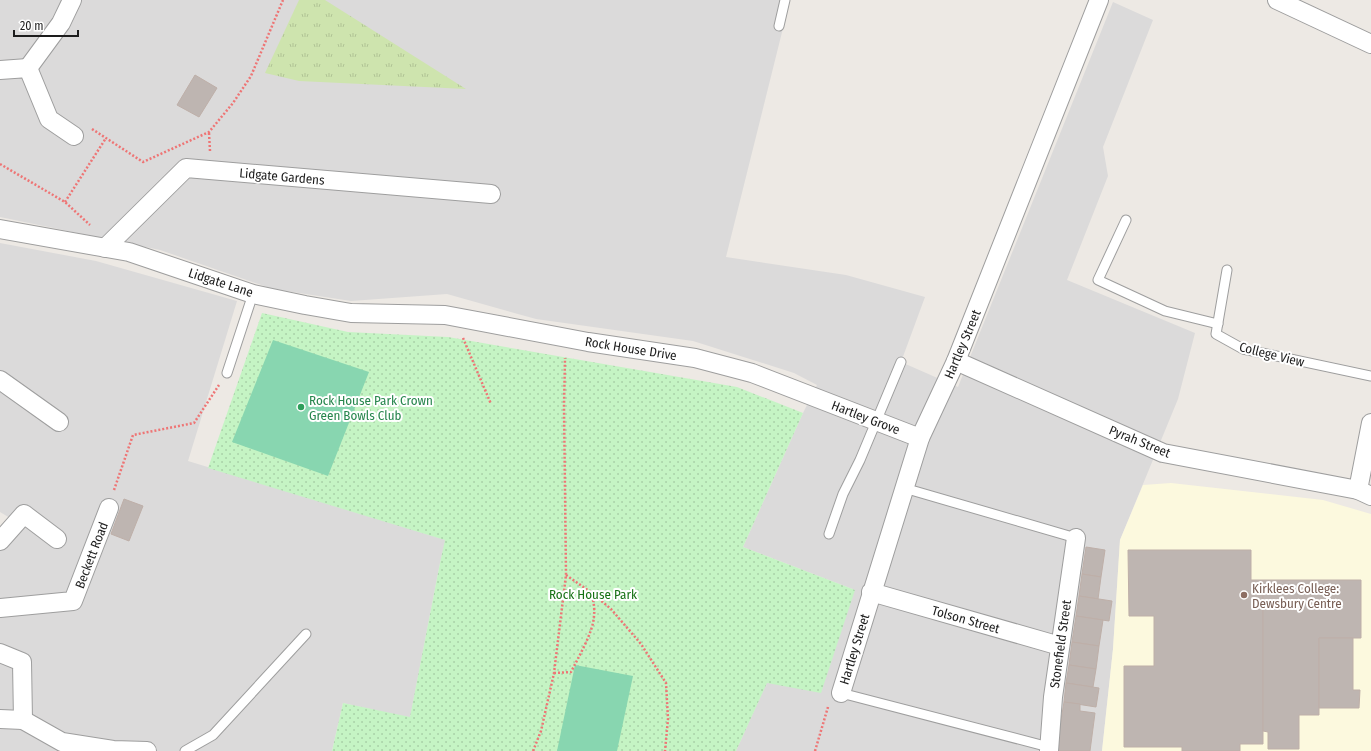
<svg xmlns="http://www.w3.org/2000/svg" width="1371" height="751" viewBox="0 0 1371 751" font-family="'Fira Sans Condensed',sans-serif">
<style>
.residential{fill:#dbdada}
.education{fill:#fcf9de}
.grass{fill:url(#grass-tufts)}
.park{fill:url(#park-dots)}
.pitch{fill:#88d6b0}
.building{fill:#beb5b1;stroke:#beafa8}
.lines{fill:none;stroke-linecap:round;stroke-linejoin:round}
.lane-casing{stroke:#9e9e9e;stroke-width:11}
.street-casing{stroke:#9e9e9e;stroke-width:20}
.path{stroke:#ee7575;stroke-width:2.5;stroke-dasharray:2 2;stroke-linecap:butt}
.lane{stroke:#fff;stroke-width:9}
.street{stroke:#fff;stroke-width:18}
.leisure-dot{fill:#2e9e5b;stroke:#fff;stroke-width:1.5}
.education-dot{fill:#8d6e63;stroke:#fff;stroke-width:1.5}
.labels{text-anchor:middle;stroke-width:4;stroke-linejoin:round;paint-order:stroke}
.street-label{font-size:13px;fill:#1d1d1d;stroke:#fff}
.leisure-label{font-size:13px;fill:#27864d;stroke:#fff;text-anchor:start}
.education-label{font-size:13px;fill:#785e54;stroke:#fff;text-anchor:start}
.park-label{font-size:13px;fill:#177215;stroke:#fff}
</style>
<defs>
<pattern id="grass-tufts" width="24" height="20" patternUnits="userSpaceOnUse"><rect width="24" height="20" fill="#cee4ae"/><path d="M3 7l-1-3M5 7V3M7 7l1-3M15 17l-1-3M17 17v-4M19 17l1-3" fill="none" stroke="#b0c395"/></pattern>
<pattern id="park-dots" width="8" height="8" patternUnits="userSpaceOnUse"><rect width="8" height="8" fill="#c5f4c4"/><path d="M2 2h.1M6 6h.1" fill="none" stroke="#a9d1a8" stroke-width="1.8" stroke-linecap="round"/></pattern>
</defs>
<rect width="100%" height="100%" fill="#ede9e4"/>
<g class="residential">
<polygon points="0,0 790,0 726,257 846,275 925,297 901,362 958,387 1113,2 1153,20 1103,147 1108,176 1067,280 1195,333 1178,399 1120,540 1113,649 1102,751 736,751 767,682 855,590 743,547 803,413 817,385 794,373 693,341 536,319 447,294 351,301 273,289 160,250 0,217"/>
<polygon points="0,243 96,261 237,301 188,461 446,540 440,563 410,718 343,703 332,751 0,751 0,530 10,518 0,512"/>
</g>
<polygon class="education" points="1171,483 1323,500 1371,514 1371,751 1102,751 1113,649 1120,540 1143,485"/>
<polygon class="grass" points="299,0 325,0 466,89 299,81 265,73"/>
<polygon class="park" points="262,313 348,332 448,337 737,387 803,413 743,547 855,590 821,693 767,683 736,751 332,751 343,703 410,717 440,563 445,540 208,468"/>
<g class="pitch">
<polygon points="273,340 369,372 328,476 232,442"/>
<polygon points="575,665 633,676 617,751 557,751"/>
</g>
<g class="building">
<polygon points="195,75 217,88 199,117 177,105"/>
<polygon points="124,499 143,506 129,541 111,534"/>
<polygon points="1086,547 1105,550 1101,577 1082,574"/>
<polygon points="1128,550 1251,550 1251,580 1263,580 1263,744 1240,744 1240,751 1182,751 1182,747 1124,747 1124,666 1154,666 1154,616 1129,616"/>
<polygon points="1082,574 1101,577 1098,599 1079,596"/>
<polygon points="1263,580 1361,580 1361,638 1319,638 1319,715 1299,715 1299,749 1268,749 1268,732 1263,731"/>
<polygon points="1079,596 1112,601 1109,621 1076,616"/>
<polygon points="1076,616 1103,620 1099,646 1072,642"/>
<polygon points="1319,638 1353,638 1353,690 1360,690 1359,708 1319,708"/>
<polygon points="1072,642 1099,646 1096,669 1069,665"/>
<polygon points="1069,665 1096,669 1093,687 1066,683"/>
<polygon points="1066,683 1099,688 1096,707 1064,702"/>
<polygon points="1064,702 1080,704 1080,711 1095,713 1090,751 1056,751"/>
</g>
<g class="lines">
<defs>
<g id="lane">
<polyline points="779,26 785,0"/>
<polyline points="1126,220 1098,280 1165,311 1218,324"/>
<polyline points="1227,270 1216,334 1243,349 1371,376"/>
<polyline points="227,373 253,294"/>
<polyline points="904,488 1076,538"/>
<polyline points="829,534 843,494 860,460 901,362"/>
<polyline points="841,693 1049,747"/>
<polyline points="185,751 213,735 306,634"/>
</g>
<g id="street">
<polyline points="1277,0 1371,44"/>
<polyline points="28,68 61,23 72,0"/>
<polyline points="0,70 28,68 49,119 74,136"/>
<polyline points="0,229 129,252 253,294 305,305 351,313 445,315 588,342 695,358 752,373 920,438"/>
<polyline points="105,248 186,168 491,194"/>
<polyline points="956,361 1163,453 1358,490"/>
<polyline points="0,380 59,422"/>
<polyline points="1371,423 1358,490 1371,496"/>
<polyline points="0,541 24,514 57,539"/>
<polyline points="871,592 1060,646"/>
<polyline points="0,608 73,601 109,508"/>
<polyline points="0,653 22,662 23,720"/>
<polyline points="841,693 920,438 956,361 1099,0"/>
<polyline points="0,719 23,720 62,742 113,750 147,751"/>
<polyline points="1049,751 1053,697 1076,538"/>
</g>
</defs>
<use href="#lane" class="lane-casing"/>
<use href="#street" class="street-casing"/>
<g class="path">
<polyline points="92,129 143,162 209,132 233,103 251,76 283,0"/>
<polyline points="209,133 210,151"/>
<polyline points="0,164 65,202 90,225"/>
<polyline points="65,202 106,138"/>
<polyline points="463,338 491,404"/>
<polyline points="114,490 133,435 194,423 219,385"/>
<polyline points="566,575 592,593 611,609 641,644 666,683 668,719 665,751"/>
<path d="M554,673L571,672C578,658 594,631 594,615C595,608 593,600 592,593"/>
<polyline points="533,751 541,731 554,673 566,575 564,407 565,358"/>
<polyline points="815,751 828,707"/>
</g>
<use href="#lane" class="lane"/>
<use href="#street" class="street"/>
</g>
<circle class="leisure-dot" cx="301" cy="407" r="4"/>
<circle class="education-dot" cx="1244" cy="595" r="4"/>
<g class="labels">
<g class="street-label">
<text transform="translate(282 176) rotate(5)" y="5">Lidgate Gardens</text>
<text transform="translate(221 282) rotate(18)" y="5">Lidgate Lane</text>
<text transform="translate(962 344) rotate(-67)" y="5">Hartley Street</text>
<text transform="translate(631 348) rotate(9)" y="5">Rock House Drive</text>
<text transform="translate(1272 354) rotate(14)" y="5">College View</text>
<text transform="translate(866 417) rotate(21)" y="5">Hartley Grove</text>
<text transform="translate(1140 441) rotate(22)" y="5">Pyrah Street</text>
<text transform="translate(91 555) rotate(-69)" y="5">Beckett Road</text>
<text transform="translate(966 619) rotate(16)" y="5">Tolson Street</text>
<text transform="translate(1060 644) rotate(-82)" y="5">Stonefield Street</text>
<text transform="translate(854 649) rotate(-73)" y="5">Hartley Street</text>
</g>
<g class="leisure-label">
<text x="309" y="405">Rock House Park Crown<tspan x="309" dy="15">Green Bowls Club</tspan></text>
</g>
<g class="education-label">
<text x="1252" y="593">Kirklees College:<tspan x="1252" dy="15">Dewsbury Centre</tspan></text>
</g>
<g class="park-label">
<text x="593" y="599">Rock House Park</text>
</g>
</g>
<path d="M14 30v6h64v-6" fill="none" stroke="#1d1d1d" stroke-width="2"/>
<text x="20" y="30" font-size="12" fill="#1d1d1d" stroke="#ffffff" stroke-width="3" paint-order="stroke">20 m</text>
</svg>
